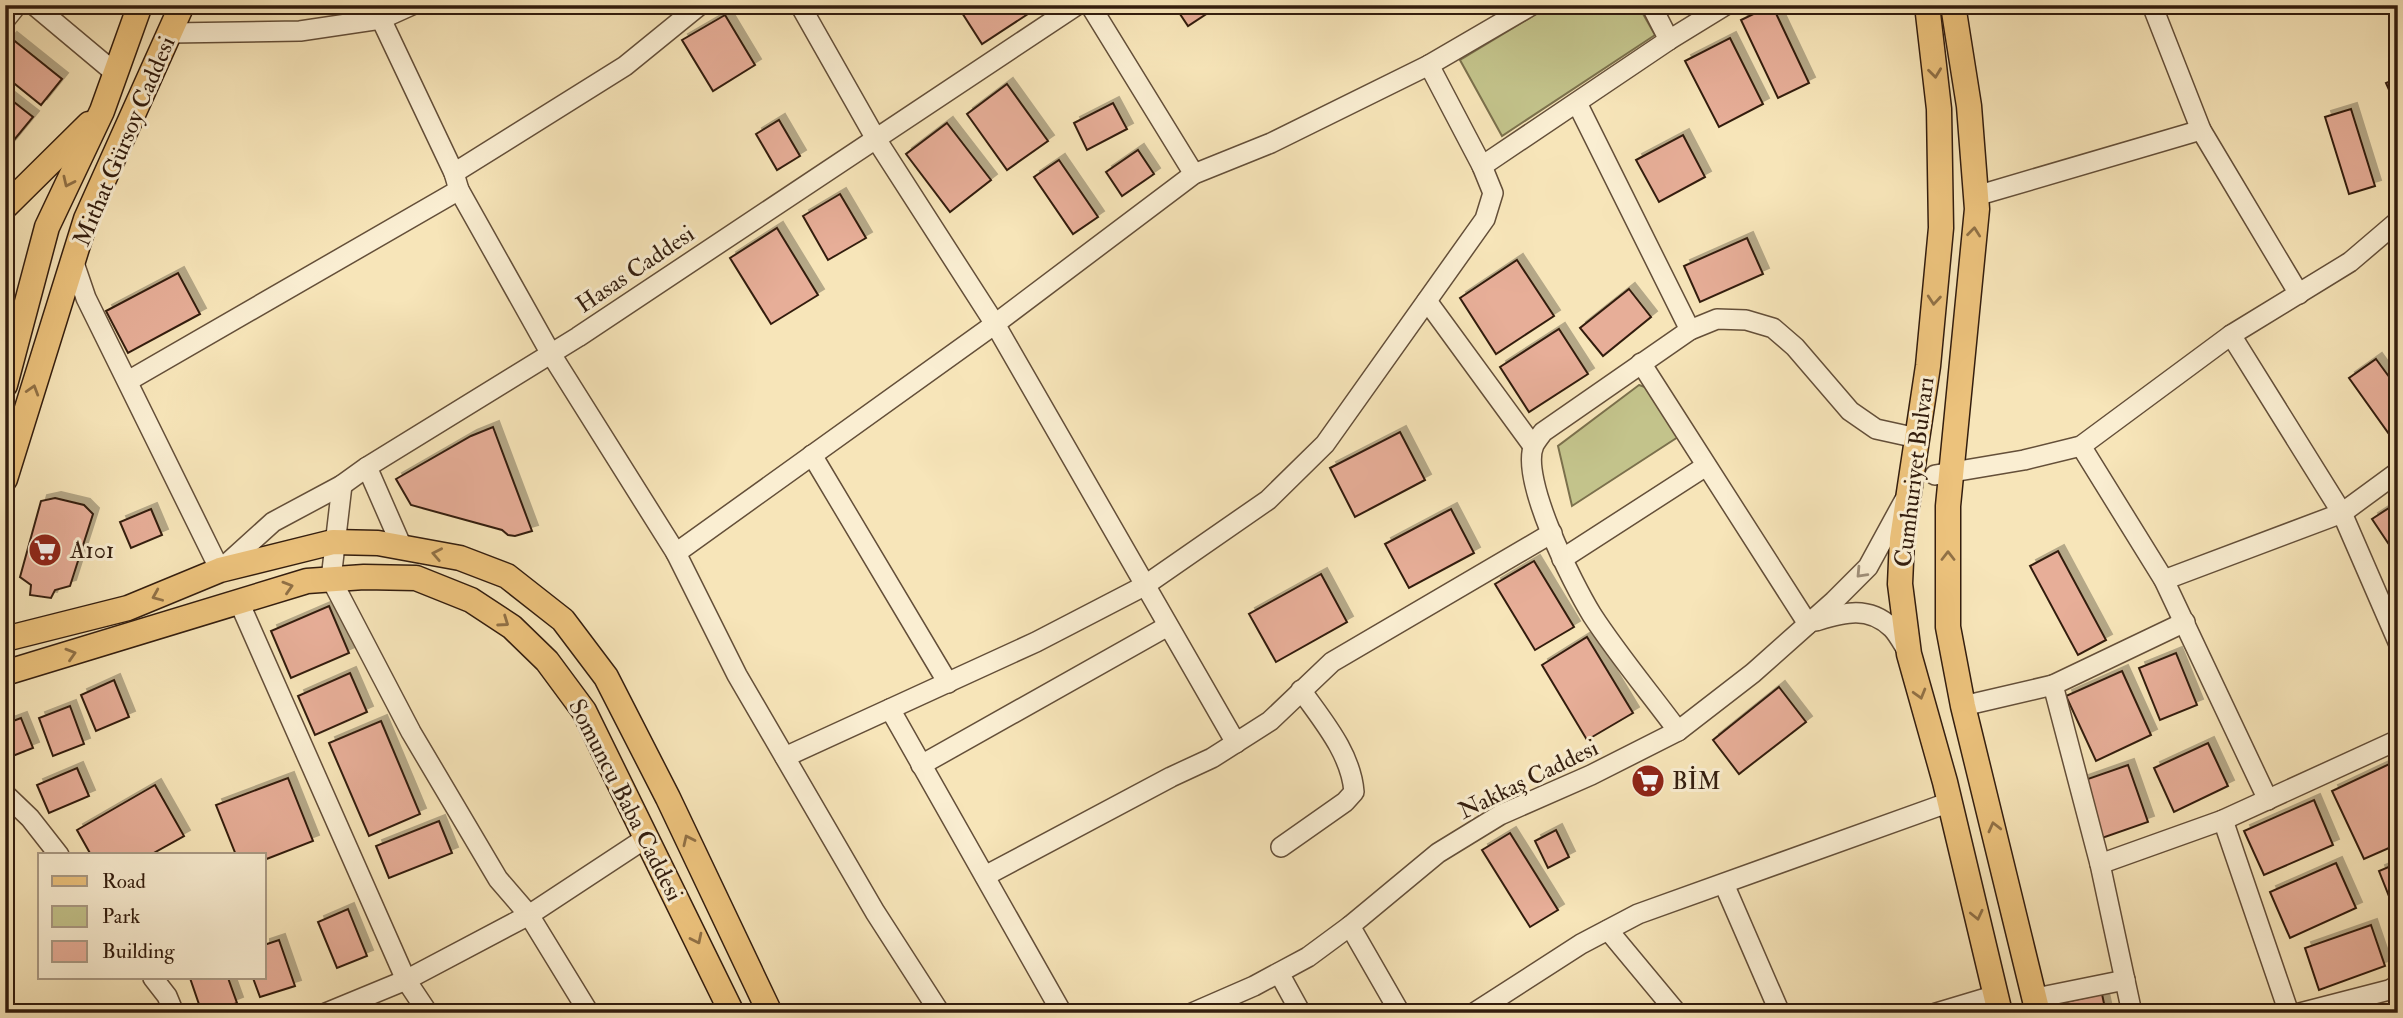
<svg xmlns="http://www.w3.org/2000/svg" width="2403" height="1018" viewBox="0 0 2403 1018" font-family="'IM FELL Double Pica',serif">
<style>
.park{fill:#c3c38b;stroke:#7b704c;stroke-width:2}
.building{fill:#e7ae98;stroke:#331d0e;stroke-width:2;filter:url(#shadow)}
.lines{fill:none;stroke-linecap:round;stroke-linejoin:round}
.minor-casing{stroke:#644f39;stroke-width:22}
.major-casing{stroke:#331d0e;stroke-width:27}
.minor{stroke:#faeed2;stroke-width:19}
.major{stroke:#ecc27c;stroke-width:24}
.oneway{stroke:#907045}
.oneway2{stroke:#a0907a}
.labels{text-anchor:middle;stroke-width:6;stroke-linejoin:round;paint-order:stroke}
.street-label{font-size:24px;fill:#331d0e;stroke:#faeed2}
.poi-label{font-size:24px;fill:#331d0e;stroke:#faeed2;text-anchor:start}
</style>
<defs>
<filter id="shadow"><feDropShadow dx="6" dy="-6" stdDeviation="0" flood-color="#0004"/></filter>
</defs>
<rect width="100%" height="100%" fill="#f7e5b9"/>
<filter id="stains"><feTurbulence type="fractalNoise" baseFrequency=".00286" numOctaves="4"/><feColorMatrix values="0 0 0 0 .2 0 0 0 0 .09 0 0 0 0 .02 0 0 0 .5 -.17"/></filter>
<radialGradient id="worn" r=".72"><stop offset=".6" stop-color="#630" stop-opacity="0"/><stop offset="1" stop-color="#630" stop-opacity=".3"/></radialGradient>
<g class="park">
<polygon points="1551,5 1638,5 1655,35 1502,136 1460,60"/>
<polygon points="1639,385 1648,388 1678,437 1572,506 1558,446"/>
</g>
<g class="building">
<polygon points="957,5 1026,5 1031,12 982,44"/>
<polygon points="1174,5 1220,5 1188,26"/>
<polygon points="1772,5 1809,83 1778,98 1741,20"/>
<polygon points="725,15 755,65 713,91 682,40"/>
<polygon points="11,38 62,79 41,105 5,76 5,45"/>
<polygon points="1730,38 1763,104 1719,127 1685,61"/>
<polygon points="2398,78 2398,110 2386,83"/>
<polygon points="1007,84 1048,141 1007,170 967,114"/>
<polygon points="5,95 33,117 5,151"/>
<polygon points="1113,103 1127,129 1087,150 1074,123"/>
<polygon points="2351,109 2375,186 2349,194 2325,117"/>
<polygon points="779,120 800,156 777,170 756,134"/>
<polygon points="947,123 991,180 950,212 906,154"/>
<polygon points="1683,135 1705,177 1659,202 1636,160"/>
<polygon points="1138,150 1154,174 1122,196 1106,172"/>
<polygon points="1059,160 1098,217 1073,234 1034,177"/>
<polygon points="840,194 866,238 828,260 803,216"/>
<polygon points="777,228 818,295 771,324 730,258"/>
<polygon points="1747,238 1763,274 1700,302 1684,266"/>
<polygon points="1517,260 1554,316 1496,354 1460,298"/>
<polygon points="178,273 200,314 128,353 106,311"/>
<polygon points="1629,289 1651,317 1603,356 1580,328"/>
<polygon points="1559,329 1588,374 1529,412 1500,367"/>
<polygon points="2376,359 2398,389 2398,438 2394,441 2349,378"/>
<polygon points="493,427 532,531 515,536 508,535 502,530 411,505 396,479 471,436"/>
<polygon points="1400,432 1425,480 1355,517 1330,468"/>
<polygon points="55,498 84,505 93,514 70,586 55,590 51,598 30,595 31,585 20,577 41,501"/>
<polygon points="2398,502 2398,558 2372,519"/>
<polygon points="151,509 162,535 131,548 120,522"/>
<polygon points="1451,509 1474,553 1409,588 1385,544"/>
<polygon points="2058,551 2106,640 2078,655 2030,566"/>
<polygon points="1534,561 1574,627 1535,650 1495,584"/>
<polygon points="1321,574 1347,622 1276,662 1249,614"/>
<polygon points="329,606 349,653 291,678 271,631"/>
<polygon points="1587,637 1633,713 1587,740 1542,665"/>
<polygon points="2176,653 2197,705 2160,720 2139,668"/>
<polygon points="2122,671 2151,735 2096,761 2066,696"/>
<polygon points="350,673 367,712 315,735 298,696"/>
<polygon points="114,680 129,717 96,731 81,695"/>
<polygon points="1779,687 1806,722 1739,774 1713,740"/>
<polygon points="70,706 84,744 53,756 39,718"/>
<polygon points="21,718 33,748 5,759 5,724"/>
<polygon points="381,721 420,814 369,836 329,743"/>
<polygon points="2208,743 2228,786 2174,812 2154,768"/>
<polygon points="2398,760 2398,844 2364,859 2332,791"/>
<polygon points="2128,765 2148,822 2102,838 2082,781"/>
<polygon points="77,768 89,796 49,813 37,785"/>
<polygon points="288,778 313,841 264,860 264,855 236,855 216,805"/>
<polygon points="155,785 184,836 150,855 91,855 77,830"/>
<polygon points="2314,800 2333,845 2264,875 2244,831"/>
<polygon points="439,821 452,853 389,878 376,846"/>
<polygon points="1556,830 1569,857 1548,868 1535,841"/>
<polygon points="1510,833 1558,910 1530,927 1482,850"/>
<polygon points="2336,863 2356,908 2290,938 2270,892"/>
<polygon points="2398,863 2398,919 2379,871"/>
<polygon points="348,909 367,956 337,968 318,922"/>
<polygon points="2371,925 2385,966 2319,990 2305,948"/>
<polygon points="279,940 295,986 260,997 253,978 264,978 264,945"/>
<polygon points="190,978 228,978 237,1003 211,1013 202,1013"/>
<polygon points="2102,994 2106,1013 2067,1013 2065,1002"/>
</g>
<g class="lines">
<defs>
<g id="minor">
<polyline points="34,5 114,72"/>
<polyline points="800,5 876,139 995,324 1236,743"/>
<polyline points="1090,5 1194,174"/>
<polyline points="1651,5 1669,40"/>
<polyline points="2152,5 2201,130 2299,294"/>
<polyline points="381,19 454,173 459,190 551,354 676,553 737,675 875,912 940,1013"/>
<polyline points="5,20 17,5"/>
<polyline points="171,33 300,31 381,19 412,5"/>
<polyline points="1577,103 1690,330"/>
<polyline points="1482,166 1669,40 1726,5"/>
<polyline points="454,173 625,66 700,5"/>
<polyline points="1976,196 2201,130"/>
<polyline points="73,260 86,298 220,570 273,522 342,485 367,467 578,337 1077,5"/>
<polyline points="1427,301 1533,446"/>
<polyline points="2231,335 2342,513 2398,642"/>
<polyline points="1641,363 1808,624"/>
<polyline points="128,381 459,190"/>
<polyline points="2081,446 2164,580 2268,800"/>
<polyline points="812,455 948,683"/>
<polyline points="367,467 402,547"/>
<polyline points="1935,475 2024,460 2081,446 2231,335 2350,262 2398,221"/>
<polyline points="342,485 331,579 411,732 498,879 529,915 589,1013"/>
<polyline points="676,553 995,324 1194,174 1271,143 1429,65 1532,5"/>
<polyline points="1562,559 1706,466"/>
<polyline points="2164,580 2342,513 2398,472"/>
<polyline points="239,602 406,980 428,1013"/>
<path d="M1816,621C1843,613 1868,605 1892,628C1898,634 1903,644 1908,652"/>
<polyline points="2053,685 2100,864 2132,1013"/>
<polyline points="1963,706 2053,685 2185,622"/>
<polyline points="890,709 1062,1013"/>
<path d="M1678,731C1650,693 1618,655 1592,615C1573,584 1519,478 1534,445C1536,441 1540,436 1543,432L1690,330L1717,319L1746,320L1773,328L1795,347L1850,411L1876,429L1917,438"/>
<polyline points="785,757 1036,642 1144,586 1268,500 1325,444 1485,219 1493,193 1482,166 1429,65"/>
<polyline points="921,765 1168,626"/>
<polyline points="5,794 30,818 59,855"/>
<polyline points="2223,820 2398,740"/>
<path d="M1281,847L1345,802L1354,792C1351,753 1322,720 1301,690"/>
<polyline points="2100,864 2223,820 2289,1013"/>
<polyline points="985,876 1171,777 1212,758 1270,721 1332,662 1552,533"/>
<polyline points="1724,884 1780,1013"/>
<polyline points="1350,926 1400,1013"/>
<polyline points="1608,930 1677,1013"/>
<polyline points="1279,973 1301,1013"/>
<polyline points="153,978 167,996 174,1013"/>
<polyline points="2036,998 2125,980"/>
<polyline points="326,1013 406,980 529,915 646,838"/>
<polyline points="1192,1013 1254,986 1308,957 1350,926 1438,853 1500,815 1591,775 1678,731 1753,673 1834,601 1868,567 1904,501"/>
<polyline points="1474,1013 1581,944 1638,914 1950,802"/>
<polyline points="1936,1013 1996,995"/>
<polyline points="2300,1013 2389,990 2398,985"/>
</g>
<g id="major">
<polyline points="1927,5 1939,109 1941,228 1928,366 1902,539 1900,584 1909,654 1945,782 2000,1013"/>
<polyline points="1953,5 1969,106 1977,209 1948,506 1948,627 1963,706 2038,1013"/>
<polyline points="5,207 89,124"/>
<polyline points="5,385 47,227 102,111 140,5"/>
<polyline points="5,479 86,219 182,5"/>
<polyline points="5,639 128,608 220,570 333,542 378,543 460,558 507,576 563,620 606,677 668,798 770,1013"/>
<polyline points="5,673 307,581 364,577 416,578 471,600 512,627 547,661 584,711 732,1013"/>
</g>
</defs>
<use href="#minor" class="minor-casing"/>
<use href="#major" class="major-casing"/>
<use href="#minor" class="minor"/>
<use href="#major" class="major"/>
</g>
<defs><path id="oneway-chevron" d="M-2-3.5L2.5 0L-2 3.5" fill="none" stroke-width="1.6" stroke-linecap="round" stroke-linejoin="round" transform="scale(1.75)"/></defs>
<g class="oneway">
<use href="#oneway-chevron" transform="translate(1935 73) rotate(83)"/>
<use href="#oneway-chevron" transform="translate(68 182) rotate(115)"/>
<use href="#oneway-chevron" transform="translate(1974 232) rotate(-84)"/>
<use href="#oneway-chevron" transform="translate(1934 300) rotate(95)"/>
<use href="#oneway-chevron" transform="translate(33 390) rotate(-73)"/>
<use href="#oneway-chevron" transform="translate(437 554) rotate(-169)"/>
<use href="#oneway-chevron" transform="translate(1948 556) rotate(-90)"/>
<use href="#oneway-chevron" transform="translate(288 587) rotate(-17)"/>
<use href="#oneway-chevron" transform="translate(157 596) rotate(157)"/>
<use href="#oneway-chevron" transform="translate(504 622) rotate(35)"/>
<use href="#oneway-chevron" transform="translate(71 654) rotate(-17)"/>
<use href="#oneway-chevron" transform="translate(1920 694) rotate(74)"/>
<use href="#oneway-chevron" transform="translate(1994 827) rotate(-104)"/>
<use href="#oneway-chevron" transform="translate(688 840) rotate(-115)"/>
<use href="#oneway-chevron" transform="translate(1977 915) rotate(77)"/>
<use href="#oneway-chevron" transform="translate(697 939) rotate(64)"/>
</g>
<use class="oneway2" href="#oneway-chevron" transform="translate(1861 573) rotate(133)"/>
<defs>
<symbol id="supermarket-disc" viewBox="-11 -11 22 22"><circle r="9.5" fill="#8f2418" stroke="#faeed2"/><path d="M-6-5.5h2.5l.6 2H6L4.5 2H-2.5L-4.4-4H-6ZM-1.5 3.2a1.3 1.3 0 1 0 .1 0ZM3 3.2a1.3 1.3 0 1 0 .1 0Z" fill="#fff"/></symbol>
</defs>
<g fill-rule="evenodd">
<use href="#supermarket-disc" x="26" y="531" width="38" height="38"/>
<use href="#supermarket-disc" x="1629" y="762" width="38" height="38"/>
</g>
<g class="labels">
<g class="street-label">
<text transform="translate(124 141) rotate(-67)" y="8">Mithat Gürsoy Caddesi</text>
<text transform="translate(635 269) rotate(-34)" y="8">Hasas Caddesi</text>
<text transform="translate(1914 472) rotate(-83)" y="8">Cumhuriyet Bulvarı</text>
<text transform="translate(1528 779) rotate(-26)" y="8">Nakkaş Caddesi</text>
<text transform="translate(626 800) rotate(63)" y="8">Somuncu Baba Caddesi</text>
</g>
<g class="poi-label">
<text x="70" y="558">A101</text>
<text x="1672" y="789">BİM</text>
</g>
</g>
<rect width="2403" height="1018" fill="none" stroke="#f7e5b9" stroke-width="28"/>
<rect x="7" y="7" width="2389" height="1004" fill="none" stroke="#331d0e" stroke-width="3.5"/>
<rect x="14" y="14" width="2375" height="990" fill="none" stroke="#331d0e" stroke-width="2"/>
<rect x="38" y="853" width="228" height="126" fill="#faeed2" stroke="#aa9a84" stroke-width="2"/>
<rect x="52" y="876" width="35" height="10" fill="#ecc27c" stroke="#aa9a84" stroke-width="2"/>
<text x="102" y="888" font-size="21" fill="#331d0e">Road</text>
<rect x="52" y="906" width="35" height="21" fill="#c3c38b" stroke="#aa9a84" stroke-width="2"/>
<text x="102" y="923" font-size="21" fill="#331d0e">Park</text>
<rect x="52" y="941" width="35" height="21" fill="#e7ae98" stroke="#aa9a84" stroke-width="2"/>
<text x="102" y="958" font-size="21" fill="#331d0e">Building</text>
<rect width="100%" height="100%" filter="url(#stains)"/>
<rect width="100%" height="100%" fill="url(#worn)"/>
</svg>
